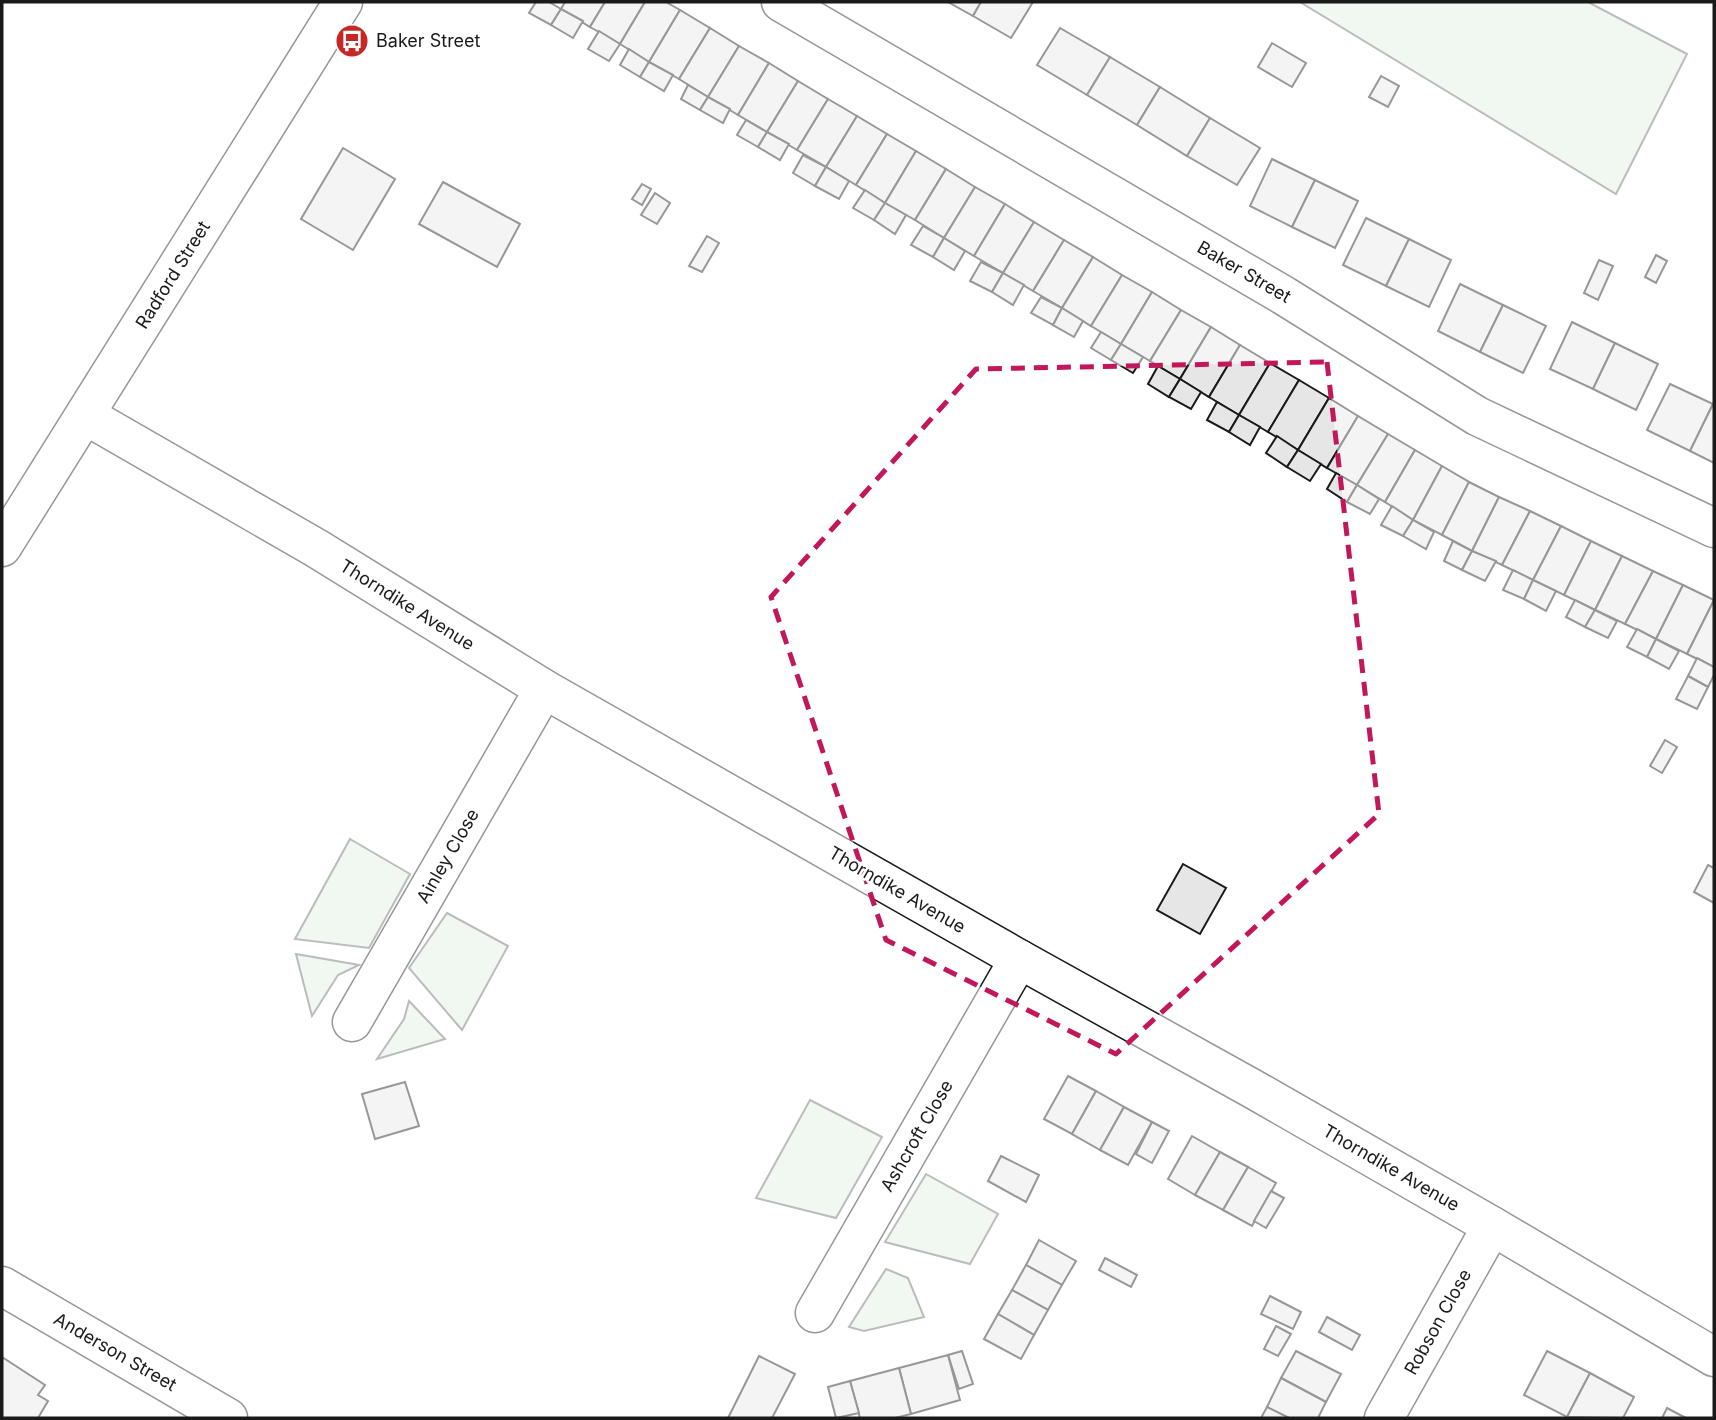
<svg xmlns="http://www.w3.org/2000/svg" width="1716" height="1420" viewBox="0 0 1716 1420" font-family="Inter,sans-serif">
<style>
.green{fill:#e0efe3;stroke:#6a6a6a;stroke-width:2}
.building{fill:#e6e6e6;stroke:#1a1a1a;stroke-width:2}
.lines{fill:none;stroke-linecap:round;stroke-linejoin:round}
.minor-casing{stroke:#1a1a1a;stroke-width:41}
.tertiary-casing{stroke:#1a1a1a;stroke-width:41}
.minor{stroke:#fff;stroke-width:38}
.tertiary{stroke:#fff;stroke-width:38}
.marked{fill:none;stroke:#c2185b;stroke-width:5;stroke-dasharray:14 9;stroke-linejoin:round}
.labels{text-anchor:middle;stroke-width:5;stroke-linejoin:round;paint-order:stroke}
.poi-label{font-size:18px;fill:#1a1a1a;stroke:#fff;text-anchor:start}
.street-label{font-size:18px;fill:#1a1a1a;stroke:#fff}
</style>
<rect width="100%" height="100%" fill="#fff"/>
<g class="green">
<polygon points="1300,2 1588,2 1687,54 1616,194"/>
<polygon points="350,839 410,874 369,948 295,939"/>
<polygon points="447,913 508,946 462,1030 409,968"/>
<polygon points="296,954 359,965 338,975 312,1016"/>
<polygon points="409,1001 445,1039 377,1059 404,1019"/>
<polygon points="810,1100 882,1137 836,1218 756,1198"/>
<polygon points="926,1174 998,1214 970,1264 885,1242"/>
<polygon points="886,1269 908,1278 924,1317 864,1331 849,1327"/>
</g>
<g class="building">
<polygon points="536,2 549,2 561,9 551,25 529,13"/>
<polygon points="565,2 605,2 590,27 561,9"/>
<polygon points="605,2 645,2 620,44 590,27"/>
<polygon points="645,2 666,2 680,10 649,62 620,44"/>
<polygon points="948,2 981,2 973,16"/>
<polygon points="981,2 1033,2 1011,38 973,16"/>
<polygon points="561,9 583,21 573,38 551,25"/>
<polygon points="680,10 710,28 679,79 649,62"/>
<polygon points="710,28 739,46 708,97 679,79"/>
<polygon points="1060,28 1110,57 1087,95 1037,65"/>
<polygon points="599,31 620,44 609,61 588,49"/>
<polygon points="1272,43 1306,63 1292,87 1258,67"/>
<polygon points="739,46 769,63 738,115 708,97"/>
<polygon points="629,49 649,62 640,77 620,65"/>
<polygon points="1110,57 1160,87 1137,125 1087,95"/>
<polygon points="649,62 673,75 664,91 640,77"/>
<polygon points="769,63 798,81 767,132 738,115"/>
<polygon points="1381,76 1399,86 1388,107 1369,97"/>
<polygon points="798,81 828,99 797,150 767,132"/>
<polygon points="688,85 708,97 700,110 681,99"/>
<polygon points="1160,87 1210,118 1187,156 1137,125"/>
<polygon points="708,97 730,109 723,123 700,110"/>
<polygon points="828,99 857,116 826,167 797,150"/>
<polygon points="857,116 887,134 856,185 826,167"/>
<polygon points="1210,118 1260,148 1237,185 1187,156"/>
<polygon points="746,120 767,132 758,147 737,135"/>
<polygon points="767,132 789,144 780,160 758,147"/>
<polygon points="887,134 916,151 885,203 856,185"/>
<polygon points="343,148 395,179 353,250 301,219"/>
<polygon points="916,151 946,169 915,220 885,203"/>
<polygon points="803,155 826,167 815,186 793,173"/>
<polygon points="1272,159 1315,180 1292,227 1250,206"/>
<polygon points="826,167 849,181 839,199 815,186"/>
<polygon points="946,169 975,187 944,238 915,220"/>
<polygon points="1315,180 1358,201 1335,248 1292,227"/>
<polygon points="443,182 520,224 497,267 419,224"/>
<polygon points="642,184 651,189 642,205 632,199"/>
<polygon points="975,187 1005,204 974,256 944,238"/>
<polygon points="865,190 885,203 874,220 853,208"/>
<polygon points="655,193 670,203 657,224 641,215"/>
<polygon points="885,203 906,215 895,234 874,220"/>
<polygon points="1005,204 1034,222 1003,273 974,256"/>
<polygon points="1366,218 1409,239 1386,286 1343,265"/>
<polygon points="1034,222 1064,240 1033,291 1003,273"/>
<polygon points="923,226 944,238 933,257 911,245"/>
<polygon points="707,236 719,243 702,272 689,266"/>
<polygon points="944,238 965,251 954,270 933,257"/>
<polygon points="1409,239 1451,260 1429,307 1386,286"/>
<polygon points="1064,240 1093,257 1062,308 1033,291"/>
<polygon points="1656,255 1667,261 1656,283 1645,277"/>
<polygon points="1093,257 1122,275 1091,326 1062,308"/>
<polygon points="1599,260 1613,266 1598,300 1584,293"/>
<polygon points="981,262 1003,273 992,292 970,281"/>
<polygon points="1003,273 1024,285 1013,305 992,292"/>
<polygon points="1122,275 1152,292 1121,344 1091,326"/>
<polygon points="1460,284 1503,305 1480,352 1438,331"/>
<polygon points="1152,292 1181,310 1150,361 1121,344"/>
<polygon points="1041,297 1062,308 1053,325 1031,313"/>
<polygon points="1503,305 1546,326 1523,373 1480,352"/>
<polygon points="1062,308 1083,321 1074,337 1053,325"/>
<polygon points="1181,310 1211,327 1180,379 1150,361"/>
<polygon points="1572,322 1615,343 1593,389 1550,369"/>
<polygon points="1211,327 1240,345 1209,397 1180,379"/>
<polygon points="1101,332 1121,344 1111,360 1091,348"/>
<polygon points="1615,343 1658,364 1636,410 1593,389"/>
<polygon points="1121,344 1143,357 1133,373 1111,360"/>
<polygon points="1240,345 1270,363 1239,415 1209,397"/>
<polygon points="1270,363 1299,380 1268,432 1239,415"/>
<polygon points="1158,366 1180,379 1169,397 1148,384"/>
<polygon points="1180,379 1201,392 1191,409 1169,397"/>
<polygon points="1299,380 1329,398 1298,450 1268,432"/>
<polygon points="1670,384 1713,404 1690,451 1647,430"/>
<polygon points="1329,398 1358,416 1327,468 1298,450"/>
<polygon points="1217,402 1239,415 1229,432 1207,420"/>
<polygon points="1713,404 1714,405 1714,463 1690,451"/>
<polygon points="1239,415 1260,427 1250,445 1229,432"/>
<polygon points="1358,416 1388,434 1357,485 1327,468"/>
<polygon points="1388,434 1415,450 1385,502 1357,485"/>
<polygon points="1277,436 1298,450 1287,467 1266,453"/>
<polygon points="1298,450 1321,464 1310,481 1287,467"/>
<polygon points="1415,450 1442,466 1413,520 1385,502"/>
<polygon points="1442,466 1469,482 1442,535 1413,520"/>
<polygon points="1336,473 1357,485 1347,502 1327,489"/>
<polygon points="1469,482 1499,497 1472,551 1442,535"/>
<polygon points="1357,485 1379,499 1370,514 1347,502"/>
<polygon points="1499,497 1530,511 1502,565 1472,551"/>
<polygon points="1392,506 1413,520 1403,536 1381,525"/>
<polygon points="1530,511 1561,526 1533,580 1502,565"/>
<polygon points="1413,520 1434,532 1426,549 1403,536"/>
<polygon points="1561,526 1591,541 1564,595 1533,580"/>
<polygon points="1453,541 1472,551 1462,570 1444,561"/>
<polygon points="1591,541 1622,556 1595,610 1564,595"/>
<polygon points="1472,551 1496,561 1485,581 1462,570"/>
<polygon points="1622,556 1653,571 1625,624 1595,610"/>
<polygon points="1513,570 1533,580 1524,599 1503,590"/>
<polygon points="1653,571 1683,585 1656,639 1625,624"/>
<polygon points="1533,580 1556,591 1546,611 1524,599"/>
<polygon points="1683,585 1714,600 1687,654 1656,639"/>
<polygon points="1575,600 1595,610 1585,627 1566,617"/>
<polygon points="1714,600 1714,667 1687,654"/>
<polygon points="1595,610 1617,621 1608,638 1585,627"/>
<polygon points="1637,629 1656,639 1647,657 1627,647"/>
<polygon points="1656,639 1679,651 1669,669 1647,657"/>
<polygon points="1697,658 1714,667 1714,675 1708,687 1688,676"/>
<polygon points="1688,676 1708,687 1697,709 1676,699"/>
<polygon points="1665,740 1677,747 1662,773 1650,766"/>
<polygon points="1183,864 1226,888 1200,934 1157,910"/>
<polygon points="1708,865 1714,868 1714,903 1694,892"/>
<polygon points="1068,1076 1096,1091 1072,1134 1044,1119"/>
<polygon points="405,1082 419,1126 375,1139 362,1094"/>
<polygon points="1096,1091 1124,1107 1100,1150 1072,1134"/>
<polygon points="1124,1107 1152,1122 1128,1165 1100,1150"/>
<polygon points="1152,1122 1169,1131 1152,1163 1136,1154"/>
<polygon points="1192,1136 1220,1152 1195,1195 1168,1179"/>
<polygon points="1220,1152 1248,1167 1223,1210 1195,1195"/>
<polygon points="1001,1156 1039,1175 1026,1202 988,1181"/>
<polygon points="1248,1167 1276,1183 1252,1226 1223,1210"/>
<polygon points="1271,1191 1284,1198 1266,1228 1254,1221"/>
<polygon points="1039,1240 1076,1261 1062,1285 1026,1265"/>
<polygon points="1105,1258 1137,1275 1131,1287 1099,1270"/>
<polygon points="1026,1265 1062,1285 1048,1310 1012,1290"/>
<polygon points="1012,1290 1048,1310 1034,1335 998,1314"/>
<polygon points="1270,1296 1301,1312 1293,1329 1261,1314"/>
<polygon points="998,1314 1034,1335 1021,1359 984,1339"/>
<polygon points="1327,1317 1360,1335 1352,1350 1319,1332"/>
<polygon points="1276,1326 1291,1334 1278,1356 1264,1349"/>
<polygon points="962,1351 973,1384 959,1389 948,1355"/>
<polygon points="1296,1351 1341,1374 1326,1402 1281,1378"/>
<polygon points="1547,1351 1590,1373 1567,1417 1524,1395"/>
<polygon points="948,1355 960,1400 911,1414 899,1368"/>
<polygon points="759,1356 795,1374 772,1418 728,1418"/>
<polygon points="2,1357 45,1385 38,1395 48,1401 38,1418 2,1418"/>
<polygon points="899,1368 911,1414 895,1418 860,1418 850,1381"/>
<polygon points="1590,1373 1634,1397 1623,1418 1567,1417"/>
<polygon points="1281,1378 1326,1402 1318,1418 1289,1418 1267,1407"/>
<polygon points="850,1381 859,1413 836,1418 828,1387"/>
<polygon points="1267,1407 1289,1418 1261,1418"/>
<polygon points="1667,1408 1686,1418 1662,1418"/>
</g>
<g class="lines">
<defs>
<g id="minor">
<polyline points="781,2 1283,295 1477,416 1714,528"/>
<polyline points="85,415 316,548 544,689 1019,959 1253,1089 1492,1226 1714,1357"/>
<polyline points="352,1022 544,689"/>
<polyline points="2,1286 228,1418"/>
<polyline points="815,1313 1019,959"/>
<polyline points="1384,1418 1492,1226"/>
</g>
<polyline id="tertiary" points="2,547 343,2"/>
</defs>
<use href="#minor" class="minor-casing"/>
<use href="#tertiary" class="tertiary-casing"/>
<use href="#minor" class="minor"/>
<use href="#tertiary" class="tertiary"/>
</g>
<path d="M0 0H1716V1420H0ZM1327,362L1379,814L1116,1054L886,940L771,597L976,369Z" fill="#fff" fill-opacity=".55" fill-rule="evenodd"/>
<path class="marked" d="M1327,362L1379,814L1116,1054L886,940L771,597L976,369Z"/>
<defs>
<symbol id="bus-disc" viewBox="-11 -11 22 22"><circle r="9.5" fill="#c62828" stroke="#fff"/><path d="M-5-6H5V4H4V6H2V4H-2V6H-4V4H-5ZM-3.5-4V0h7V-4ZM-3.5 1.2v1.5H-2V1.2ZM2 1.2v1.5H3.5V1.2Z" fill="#fff"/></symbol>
</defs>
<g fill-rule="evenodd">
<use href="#bus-disc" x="333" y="22" width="38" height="38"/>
</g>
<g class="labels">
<g class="poi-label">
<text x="376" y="47">Baker Street</text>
</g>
<g class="street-label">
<text transform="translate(1244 272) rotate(30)" y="6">Baker Street</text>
<text transform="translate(173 275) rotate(-58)" y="6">Radford Street</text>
<text transform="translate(407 605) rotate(32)" y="6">Thorndike Avenue</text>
<text transform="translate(448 856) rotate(-60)" y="6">Ainley Close</text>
<text transform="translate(897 890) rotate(30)" y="6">Thorndike Avenue</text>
<text transform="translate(917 1136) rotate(-60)" y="6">Ashcroft Close</text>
<text transform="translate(1391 1168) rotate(30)" y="6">Thorndike Avenue</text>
<text transform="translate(1438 1322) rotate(-61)" y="6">Robson Close</text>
<text transform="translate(115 1352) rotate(30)" y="6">Anderson Street</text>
</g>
</g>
<rect width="1716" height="1420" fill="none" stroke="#1a1a1a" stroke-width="7"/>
</svg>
